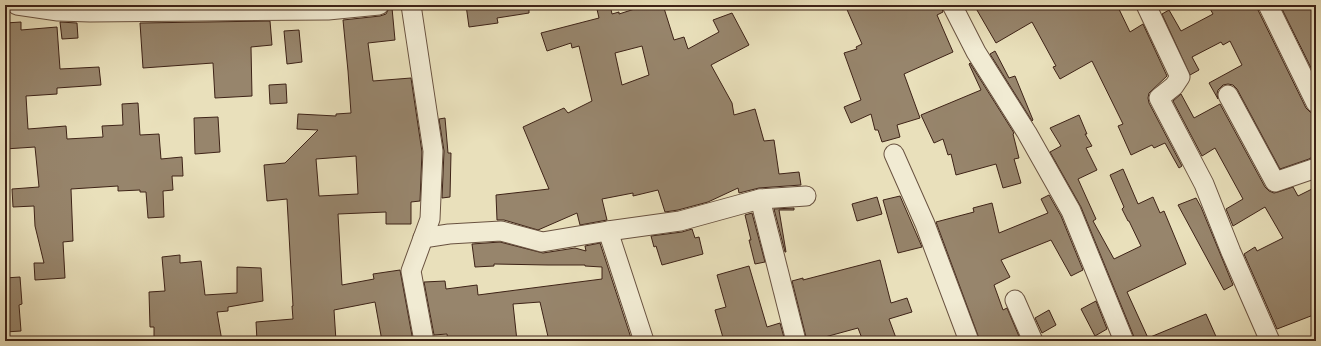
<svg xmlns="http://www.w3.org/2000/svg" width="1321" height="346" viewBox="0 0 1321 346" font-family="'IM FELL French Canon',serif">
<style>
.building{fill:#97856c;stroke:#3e2317;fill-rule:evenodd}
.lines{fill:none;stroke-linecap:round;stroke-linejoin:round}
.minor-casing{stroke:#695240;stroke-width:21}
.minor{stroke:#f1ebd3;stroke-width:19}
</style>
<rect width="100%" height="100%" fill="#e9e0bb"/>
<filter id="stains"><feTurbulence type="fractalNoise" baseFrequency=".005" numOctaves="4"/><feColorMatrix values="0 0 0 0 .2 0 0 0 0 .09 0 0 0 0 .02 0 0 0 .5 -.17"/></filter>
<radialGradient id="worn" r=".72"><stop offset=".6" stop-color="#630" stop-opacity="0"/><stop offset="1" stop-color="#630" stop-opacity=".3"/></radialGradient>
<g class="building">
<polygon points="466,5 529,5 529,13 497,18 498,23 469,27"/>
<path d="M596,5H610L612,14L619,12V14L647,5H663L674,40L684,37L688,49L719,32L713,20L732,13L749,45L711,65L732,103L734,115L755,109L764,141L774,140L779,174L799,172L801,185L759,188L739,193L738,188L708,202L678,210L665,212L658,190L633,196V193L602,199L607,220L580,225L577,213L538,230L504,220H497L496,195L549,189L523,127L564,108L568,113L592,101L579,46L572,48L571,43L547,51L541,33L599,18ZM642,46L649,75L622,85L615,53Z"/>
<polygon points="845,5 941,5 943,12 937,15 953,52 904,74 920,118 897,125 900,137 882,142 878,130 875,130 871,114 851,123 844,107 861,100 844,53 857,49 856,47 862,44"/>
<polygon points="974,5 1117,5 1130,32 1143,24 1167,76 1149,93 1148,98 1149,103 1182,166 1179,168 1165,143 1154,148 1152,145 1131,155 1118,126 1123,124 1092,61 1060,79 1053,67 1056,66 1032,22 996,43"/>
<polygon points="1208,5 1257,5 1258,10 1306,108 1310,112 1316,114 1316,155 1309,159 1280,169 1237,89 1233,85 1228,84 1223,85 1218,90 1217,94 1218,99 1209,83 1242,65 1230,41 1223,45 1221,42 1192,57 1199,70 1190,75 1162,14 1169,10 1181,31 1213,14"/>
<polygon points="1289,5 1316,5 1316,78 1282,9"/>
<path d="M389,8H392L395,40L368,43L373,81L411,78L422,152L420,201L411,202V224H386V212L338,214L342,285L374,279L373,274L400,270L413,341H382L375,302L334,310L336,341H257L256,322L293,319L292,306H293L287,199L267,201L264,165L285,163L318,130L297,129L298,114L336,116V114L351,113L348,71L343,20L380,16L386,14ZM356,156L358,194L319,196L316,159Z"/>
<polygon points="270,21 272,45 251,47 252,96 215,98 213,63 143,68 140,23"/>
<polygon points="21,22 21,30 57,27 60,69 99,67 101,85 57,88 57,94 26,96 28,129 66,126 67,139 103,137 102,126 123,125 122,104 138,103 140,135 159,134 161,159 182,157 183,176 172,176 173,190 163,191 164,217 148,218 146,192 140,192 140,190 118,191 118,186 71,189 73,241 63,242 65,278 35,280 34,263 44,263 35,226 34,206 13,207 12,189 39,187 35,147 5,149 5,23"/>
<polygon points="60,22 77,23 78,38 62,39"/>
<polygon points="299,30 302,62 287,64 284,31"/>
<polygon points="995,51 1009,78 1015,76 1033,120 1032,121 990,54"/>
<polygon points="970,63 1014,133 1013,134 1019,158 1014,159 1021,183 1003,188 996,164 956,175 951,154 948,155 943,139 934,143 921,115 981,90 969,64"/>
<polygon points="286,84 287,103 270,104 269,85"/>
<polygon points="1181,94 1194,118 1220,104 1265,187 1269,191 1274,193 1278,192 1293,187 1298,196 1316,187 1316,314 1277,329 1244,254 1255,247 1257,251 1283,238 1265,207 1233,226 1226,209 1243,199 1215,148 1202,156 1173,101"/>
<polygon points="1079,115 1087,134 1085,134 1092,146 1086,148 1097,170 1078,179 1096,219 1093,221 1114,259 1141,246 1129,221 1128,221 1122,209 1124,207 1110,175 1123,169 1138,204 1153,197 1160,213 1164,211 1186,264 1127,292 1148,338 1206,314 1218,341 1135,341 1134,337 1081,207 1050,152 1061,146 1050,128"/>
<polygon points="218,117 220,152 195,154 194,118"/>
<polygon points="445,118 448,153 451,153 450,197 442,198 444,151 439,119"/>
<polygon points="1049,195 1061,216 1083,270 1071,276 1051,240 1001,260 1010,277 994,285 1003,310 1007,308 1021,341 980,341 936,222 974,212 973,208 992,203 999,233 1048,213 1041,199"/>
<polygon points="900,196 922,247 898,253 883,200"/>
<polygon points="877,197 882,214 857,221 852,204"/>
<polygon points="1196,198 1201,207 1233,285 1224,290 1178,205"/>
<polygon points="794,208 794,210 779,210 786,252 785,252 774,209"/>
<polygon points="752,213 765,262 755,264 749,240 751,240 745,215"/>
<polygon points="692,229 695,238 699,237 703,254 662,265 656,246 654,247 651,236 682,232"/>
<polygon points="500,242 543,253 575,248 586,251 585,246 600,243 632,341 549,341 540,302 513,304 517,341 448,341 447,334 434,335 424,282 445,281 446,289 477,285 478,295 602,279 602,267 585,266 585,265 548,265 494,264 494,266 475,267 472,244"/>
<polygon points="180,255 180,263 201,261 205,295 237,293 237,267 261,268 263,301 228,307 228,311 217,312 222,341 154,341 154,327 150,327 149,292 165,291 162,257"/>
<polygon points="880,260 891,303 907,298 912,312 889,319 896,338 887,341 863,341 858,328 825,337 826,341 807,341 792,281 803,278 803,280"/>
<polygon points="749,266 767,327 780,323 785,341 724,341 715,310 726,307 717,275"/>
<polygon points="20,277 22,304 19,305 21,331 5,332 5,278"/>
<polygon points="1096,301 1107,329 1095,336 1081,309"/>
<polygon points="1049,310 1056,325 1042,333 1035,318"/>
</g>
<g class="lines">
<defs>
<g id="minor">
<polyline points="17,5 58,11 90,12 328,10 379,5"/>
<polyline points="411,5 433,151 430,219 411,271 424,341"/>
<polyline points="952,5 976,52 1027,133 1071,211 1124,341"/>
<polyline points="1146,5 1180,77 1174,86 1159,98 1204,184 1231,252 1270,341"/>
<polyline points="1268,5 1316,103"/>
<polyline points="1228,95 1275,182 1316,168"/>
<polyline points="894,154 925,224 969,341"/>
<polyline points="760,199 796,341"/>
<polyline points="608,231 644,341"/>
<polyline points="423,238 449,234 501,231 542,242 608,231 680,221 760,199 806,196"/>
<polyline points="1015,300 1033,341"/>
</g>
</defs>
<use href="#minor" class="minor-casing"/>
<use href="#minor" class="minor"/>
</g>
<rect width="1321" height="346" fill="none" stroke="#e9e0bb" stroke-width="20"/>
<rect x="6" y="6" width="1309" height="334" fill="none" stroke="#3e2317" stroke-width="2"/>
<rect x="10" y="10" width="1301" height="326" fill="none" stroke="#3e2317"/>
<rect width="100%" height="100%" filter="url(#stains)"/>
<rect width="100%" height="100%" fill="url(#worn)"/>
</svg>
